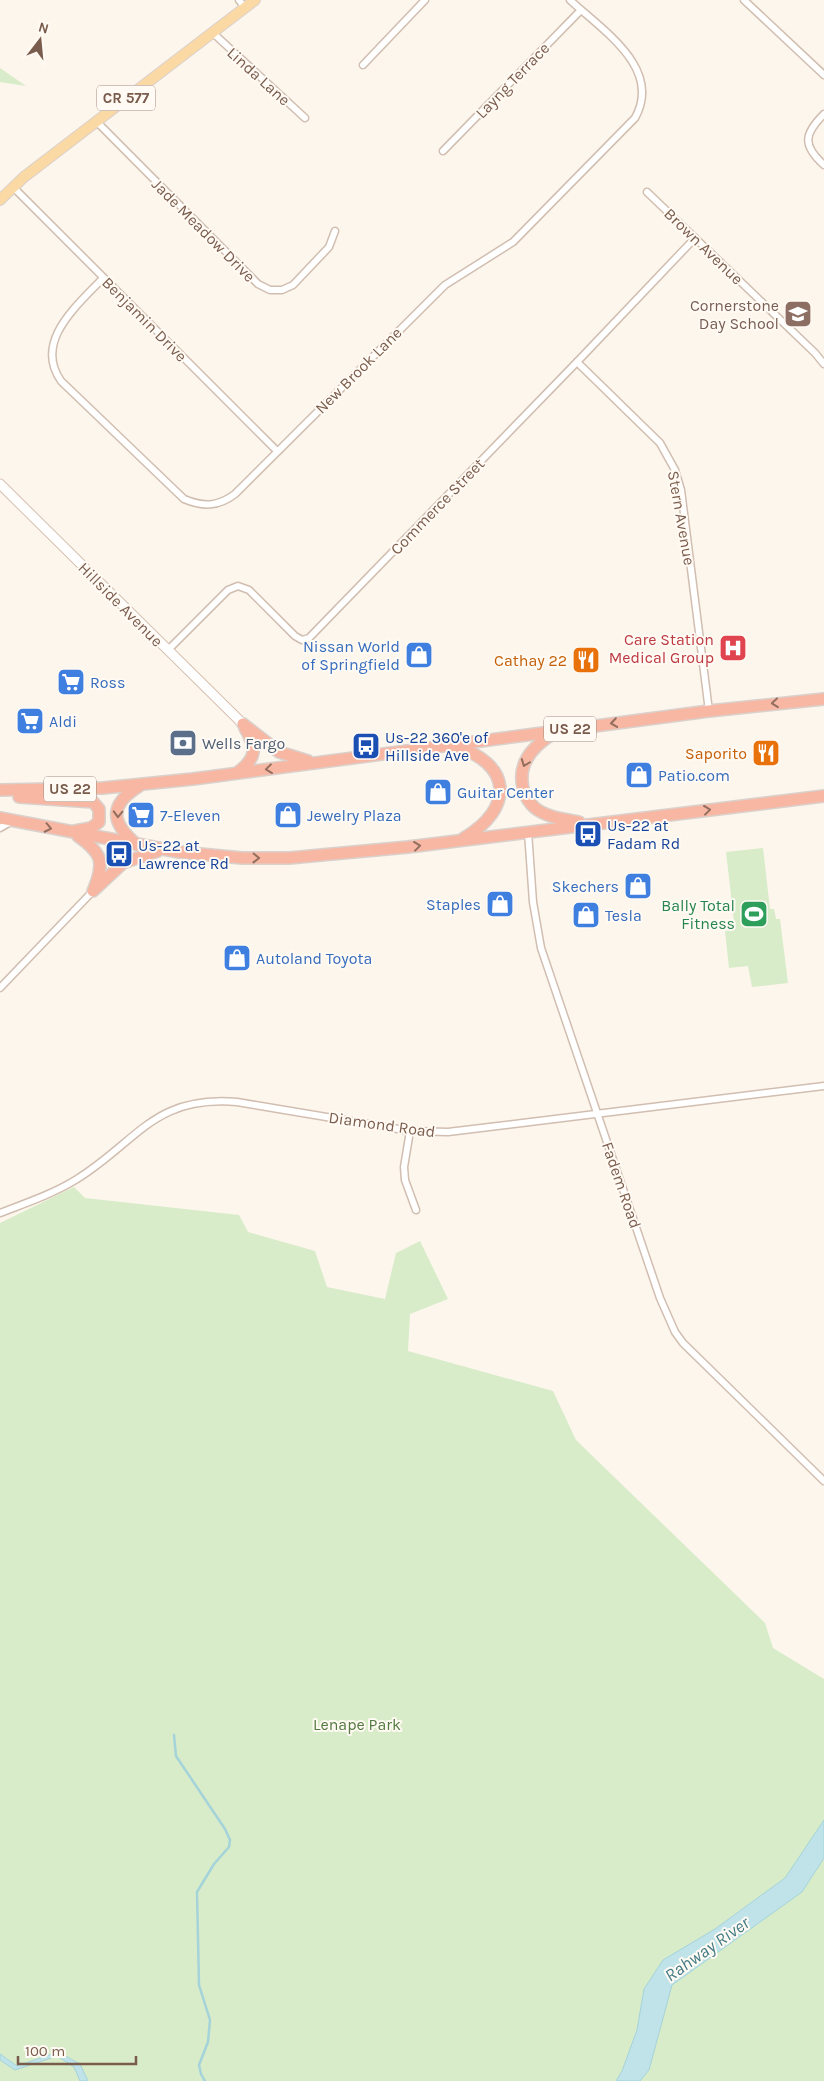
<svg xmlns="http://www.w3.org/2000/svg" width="824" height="2081" viewBox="0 0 824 2081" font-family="Karla,sans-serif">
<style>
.green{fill:#d8ecc9}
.water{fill:#bfe3e8;stroke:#a5d3da}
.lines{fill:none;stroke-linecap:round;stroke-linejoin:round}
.stream{stroke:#a5d3da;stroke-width:2.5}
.street-casing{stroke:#d1beb0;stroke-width:9}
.secondary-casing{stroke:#d6c0b0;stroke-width:11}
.primary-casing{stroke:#dad1cd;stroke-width:12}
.highway-casing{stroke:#dad1cd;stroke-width:14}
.street{stroke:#fff;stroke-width:6}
.secondary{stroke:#fff;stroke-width:9}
.primary{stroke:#fbd9a5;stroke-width:10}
.highway{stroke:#f7b7a3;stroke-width:11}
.oneway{stroke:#936e5e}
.labels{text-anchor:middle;stroke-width:4;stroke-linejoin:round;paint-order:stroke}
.shield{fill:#fffaf3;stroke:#a28b7f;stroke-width:1}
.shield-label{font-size:15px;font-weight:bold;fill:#7a5c4d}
.street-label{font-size:16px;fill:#7a5c4d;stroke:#fffaf3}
.education-label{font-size:16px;fill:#785e54;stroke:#fffaf3;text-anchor:end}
.health-label{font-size:16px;fill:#be3a42;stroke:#fffaf3;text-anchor:end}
.shop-label{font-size:16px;fill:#366cbe;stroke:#fffaf3;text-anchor:start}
.food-label{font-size:16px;fill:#c56008;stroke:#fffaf3;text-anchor:end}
.transit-label{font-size:16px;fill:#164399;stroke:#fffaf3;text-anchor:start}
.service-label{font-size:16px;fill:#4e5e75;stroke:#fffaf3;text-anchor:start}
.leisure-label{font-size:16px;fill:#27864d;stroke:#fffaf3;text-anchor:end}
.park-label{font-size:16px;fill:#537a41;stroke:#fffaf3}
.water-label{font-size:18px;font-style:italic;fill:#437c86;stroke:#fffaf3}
</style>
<rect width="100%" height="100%" fill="#fdf6ec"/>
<g class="green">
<polygon points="0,68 26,86 0,82"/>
<polygon points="763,848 770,909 774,909 776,919 780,919 788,983 752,987 748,966 729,968 725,931 735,930 726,852"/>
<polygon points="74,1187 85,1198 239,1215 248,1232 315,1251 327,1287 385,1299 396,1253 420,1241 448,1299 410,1314 408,1351 553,1391 576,1440 765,1623 773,1648 824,1679 824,2081 0,2081 0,1223"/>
</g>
<g class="water">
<polygon points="824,1820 824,1858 802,1892 672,1985 649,2070 640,2081 616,2081 622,2071 637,2030 644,1989 663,1960 715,1929 785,1878"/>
<polygon points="58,2052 80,2064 88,2081 80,2081 74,2067 57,2056 15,2070 0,2060 0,2054 17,2066"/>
</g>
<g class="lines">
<polyline class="stream" points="174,1735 176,1756 225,1829 230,1840 229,1847 214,1864 197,1892 199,1985 210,2020 208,2042 199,2065 201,2074 205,2081"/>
<defs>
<g id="street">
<polyline points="239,0 245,8"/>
<polyline points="744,0 824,75"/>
<polyline points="213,33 305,118"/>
<polyline points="363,65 425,0"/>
<path d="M824,114C804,134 802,145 824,165"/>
<polyline points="96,121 258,284 270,290 282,290 293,285 329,247 335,231"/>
<polyline points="443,151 581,10"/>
<polyline points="13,187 277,451"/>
<polyline points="647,192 815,353 824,364"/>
<path d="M103,278C78,305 33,341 61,381L184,499C203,507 218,507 235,494L445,285L513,242L635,118C663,68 602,30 570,0"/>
<polyline points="577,362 660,443 675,470 681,490 709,711"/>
<polyline points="168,650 228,590 238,586 249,590 295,636 302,640 309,638 577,362 695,238"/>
<polyline points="0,828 12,821"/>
<polyline points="528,832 533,902 541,948 660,1298 675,1332 683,1343 824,1481"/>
<polyline points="0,988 93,891"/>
<polyline points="410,1131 404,1167 405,1180 416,1210"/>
<path d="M0,1213C26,1203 53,1194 77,1179C138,1141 154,1095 237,1102L410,1131L448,1132L824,1086"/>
</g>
<polyline id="secondary" points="0,484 243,724"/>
<polyline id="primary" points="0,200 24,177 255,0"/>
<g id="highway">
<polyline points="243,724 279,752 308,761"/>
<path d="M556,732C535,744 517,762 523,788C525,796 529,803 535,808C548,818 564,819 579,822"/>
<path d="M454,746C512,763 515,808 464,838"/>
<path d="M237,773C257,758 257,749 245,728"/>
<polyline points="0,790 103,788 193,779 709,711 824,699"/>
<polyline points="19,797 93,802 99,809 99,822 91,828 75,831"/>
<polyline points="0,818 179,852 242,858 289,858 408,847 824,796"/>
<path d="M78,836C102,853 105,862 94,889"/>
<path d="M137,845C110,822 109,805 139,786"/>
<polyline points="93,891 123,863 158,851"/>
</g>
</defs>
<use href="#street" class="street-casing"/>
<use href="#secondary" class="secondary-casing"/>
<use href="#primary" class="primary-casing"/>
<use href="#highway" class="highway-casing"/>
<use href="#street" class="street"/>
<use href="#secondary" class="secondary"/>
<use href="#primary" class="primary"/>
<use href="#highway" class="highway"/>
</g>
<defs><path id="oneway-chevron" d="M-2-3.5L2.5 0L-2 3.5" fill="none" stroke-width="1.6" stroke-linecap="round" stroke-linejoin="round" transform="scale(1.25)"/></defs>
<g class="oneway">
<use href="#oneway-chevron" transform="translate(775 703) rotate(174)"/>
<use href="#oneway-chevron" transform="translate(614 723) rotate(172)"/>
<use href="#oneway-chevron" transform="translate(525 763) rotate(111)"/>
<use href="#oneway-chevron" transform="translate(269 769) rotate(173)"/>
<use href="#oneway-chevron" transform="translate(707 810) rotate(-7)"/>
<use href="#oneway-chevron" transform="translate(118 814) rotate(92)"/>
<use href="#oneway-chevron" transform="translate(48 828) rotate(12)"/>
<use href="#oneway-chevron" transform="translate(417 846) rotate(-7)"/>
<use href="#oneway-chevron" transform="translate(256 858) rotate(1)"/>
</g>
<defs>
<symbol id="school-square" viewBox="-11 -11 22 22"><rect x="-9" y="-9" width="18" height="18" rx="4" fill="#8d6e63" stroke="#fffaf3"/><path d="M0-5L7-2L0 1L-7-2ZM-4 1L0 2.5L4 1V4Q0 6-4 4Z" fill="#fff"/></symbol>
<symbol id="hospital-square" viewBox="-11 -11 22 22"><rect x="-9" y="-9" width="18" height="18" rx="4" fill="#e0444e" stroke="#fffaf3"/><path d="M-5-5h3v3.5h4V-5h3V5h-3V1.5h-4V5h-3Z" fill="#fff"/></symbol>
<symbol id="shop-square" viewBox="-11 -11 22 22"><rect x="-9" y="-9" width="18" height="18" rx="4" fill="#3f7fe0" stroke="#fffaf3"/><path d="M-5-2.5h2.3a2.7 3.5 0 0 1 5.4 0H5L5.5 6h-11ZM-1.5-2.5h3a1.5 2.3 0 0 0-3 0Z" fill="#fff"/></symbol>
<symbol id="restaurant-square" viewBox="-11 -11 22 22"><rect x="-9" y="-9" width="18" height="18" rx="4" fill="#e8710a" stroke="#fffaf3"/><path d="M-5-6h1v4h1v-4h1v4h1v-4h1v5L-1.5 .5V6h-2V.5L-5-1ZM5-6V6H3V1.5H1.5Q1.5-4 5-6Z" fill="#fff"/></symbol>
<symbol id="supermarket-square" viewBox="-11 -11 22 22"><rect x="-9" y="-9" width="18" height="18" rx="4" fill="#3f7fe0" stroke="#fffaf3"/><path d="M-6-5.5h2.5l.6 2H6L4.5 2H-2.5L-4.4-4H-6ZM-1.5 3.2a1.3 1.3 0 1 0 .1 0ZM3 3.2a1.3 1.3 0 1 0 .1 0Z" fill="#fff"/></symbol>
<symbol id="bank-square" viewBox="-11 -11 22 22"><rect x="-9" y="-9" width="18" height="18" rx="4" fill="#5c6f8a" stroke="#fffaf3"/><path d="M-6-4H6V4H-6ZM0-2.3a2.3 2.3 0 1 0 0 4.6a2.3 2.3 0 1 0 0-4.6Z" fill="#fff"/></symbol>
<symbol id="bus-square" viewBox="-11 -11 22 22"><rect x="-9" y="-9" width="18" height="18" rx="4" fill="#1a4fb4" stroke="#fffaf3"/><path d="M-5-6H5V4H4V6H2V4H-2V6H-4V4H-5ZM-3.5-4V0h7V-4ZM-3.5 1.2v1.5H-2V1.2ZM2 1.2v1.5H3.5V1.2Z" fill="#fff"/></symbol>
<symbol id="stadium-square" viewBox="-11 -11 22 22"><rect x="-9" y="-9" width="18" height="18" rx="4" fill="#2e9e5b" stroke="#fffaf3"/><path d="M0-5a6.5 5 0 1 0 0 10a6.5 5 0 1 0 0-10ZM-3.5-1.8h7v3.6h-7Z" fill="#fff"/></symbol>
</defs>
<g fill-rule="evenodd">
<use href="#school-square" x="782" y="298" width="32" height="32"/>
<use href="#hospital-square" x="717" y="632" width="32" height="32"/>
<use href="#shop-square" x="403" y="639" width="32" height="32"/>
<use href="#restaurant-square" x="570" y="644" width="32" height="32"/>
<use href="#supermarket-square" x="55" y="666" width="32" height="32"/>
<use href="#supermarket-square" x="14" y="705" width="32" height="32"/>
<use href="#bank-square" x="167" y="727" width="32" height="32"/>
<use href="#bus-square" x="350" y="730" width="32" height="32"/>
<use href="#restaurant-square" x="750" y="737" width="32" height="32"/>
<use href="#shop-square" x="623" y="759" width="32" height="32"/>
<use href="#shop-square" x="422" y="776" width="32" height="32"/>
<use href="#supermarket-square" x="125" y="799" width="32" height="32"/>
<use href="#shop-square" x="272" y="799" width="32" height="32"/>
<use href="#bus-square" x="572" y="818" width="32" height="32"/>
<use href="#bus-square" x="103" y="838" width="32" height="32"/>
<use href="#shop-square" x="622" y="870" width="32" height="32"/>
<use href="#shop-square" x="484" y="888" width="32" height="32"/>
<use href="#stadium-square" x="738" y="898" width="32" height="32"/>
<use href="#shop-square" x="570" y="899" width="32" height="32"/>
<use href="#shop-square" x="221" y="942" width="32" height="32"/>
</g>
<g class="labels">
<g class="shield">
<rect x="97" y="85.5" width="58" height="25" rx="4"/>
<rect x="544" y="716.5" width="52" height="25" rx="4"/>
<rect x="44" y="776.5" width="52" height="25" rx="4"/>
</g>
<g class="shield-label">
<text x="126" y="103">CR 577</text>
<text x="570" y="734">US 22</text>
<text x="70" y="794">US 22</text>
</g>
<g class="street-label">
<text transform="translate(259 76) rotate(42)" y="6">Linda Lane</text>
<text transform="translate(512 80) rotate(-46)" y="6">Layng Terrace</text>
<text transform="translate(204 230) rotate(45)" y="6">Jade Meadow Drive</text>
<text transform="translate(704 246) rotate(44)" y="6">Brown Avenue</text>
<text transform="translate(145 319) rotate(45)" y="6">Benjamin Drive</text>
<text transform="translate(358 370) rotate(-45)" y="6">New Brook Lane</text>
<text transform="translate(437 506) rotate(-46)" y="6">Commerce Street</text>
<text transform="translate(682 518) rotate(80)" y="6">Stern Avenue</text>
<text transform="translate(121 604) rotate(45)" y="6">Hillside Avenue</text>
<text transform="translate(382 1124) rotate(8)" y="6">Diamond Road</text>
<text transform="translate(622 1185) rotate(71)" y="6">Fadem Road</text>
</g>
<g class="education-label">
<text x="779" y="311">Cornerstone<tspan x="779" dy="18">Day School</tspan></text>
</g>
<g class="health-label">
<text x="714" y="645">Care Station<tspan x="714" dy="18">Medical Group</tspan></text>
</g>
<g class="shop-label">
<text x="400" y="652" text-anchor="end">Nissan World<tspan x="400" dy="18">of Springfield</tspan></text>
<text x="90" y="688">Ross</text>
<text x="49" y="727">Aldi</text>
<text x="658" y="781">Patio.com</text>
<text x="457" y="798">Guitar Center</text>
<text x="160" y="821">7-Eleven</text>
<text x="307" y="821">Jewelry Plaza</text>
<text x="619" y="892" text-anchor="end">Skechers</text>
<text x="481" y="910" text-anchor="end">Staples</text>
<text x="605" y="921">Tesla</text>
<text x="256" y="964">Autoland Toyota</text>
</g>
<g class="food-label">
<text x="567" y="666">Cathay 22</text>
<text x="747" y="759">Saporito</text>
</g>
<g class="transit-label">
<text x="385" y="743">Us-22 360'e of<tspan x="385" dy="18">Hillside Ave</tspan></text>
<text x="607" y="831">Us-22 at<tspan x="607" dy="18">Fadam Rd</tspan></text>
<text x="138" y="851">Us-22 at<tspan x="138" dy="18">Lawrence Rd</tspan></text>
</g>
<g class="service-label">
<text x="202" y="749">Wells Fargo</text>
</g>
<g class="leisure-label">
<text x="735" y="911">Bally Total<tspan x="735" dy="18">Fitness</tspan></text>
</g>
<g class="park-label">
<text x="357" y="1730">Lenape Park</text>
</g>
<g class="water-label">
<text transform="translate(707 1949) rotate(-35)" y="6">Rahway River</text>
</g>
</g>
<g transform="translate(40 40) rotate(16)" stroke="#fffaf3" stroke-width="4" paint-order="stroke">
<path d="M0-4L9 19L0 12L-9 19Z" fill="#7a5c4d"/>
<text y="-8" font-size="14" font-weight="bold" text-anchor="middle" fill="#7a5c4d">N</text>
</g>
<path d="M18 2056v8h118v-8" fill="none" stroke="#7a5c4d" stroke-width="2.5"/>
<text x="25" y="2056" font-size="15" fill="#7a5c4d" stroke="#fffaf3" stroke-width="4" paint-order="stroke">100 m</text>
</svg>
